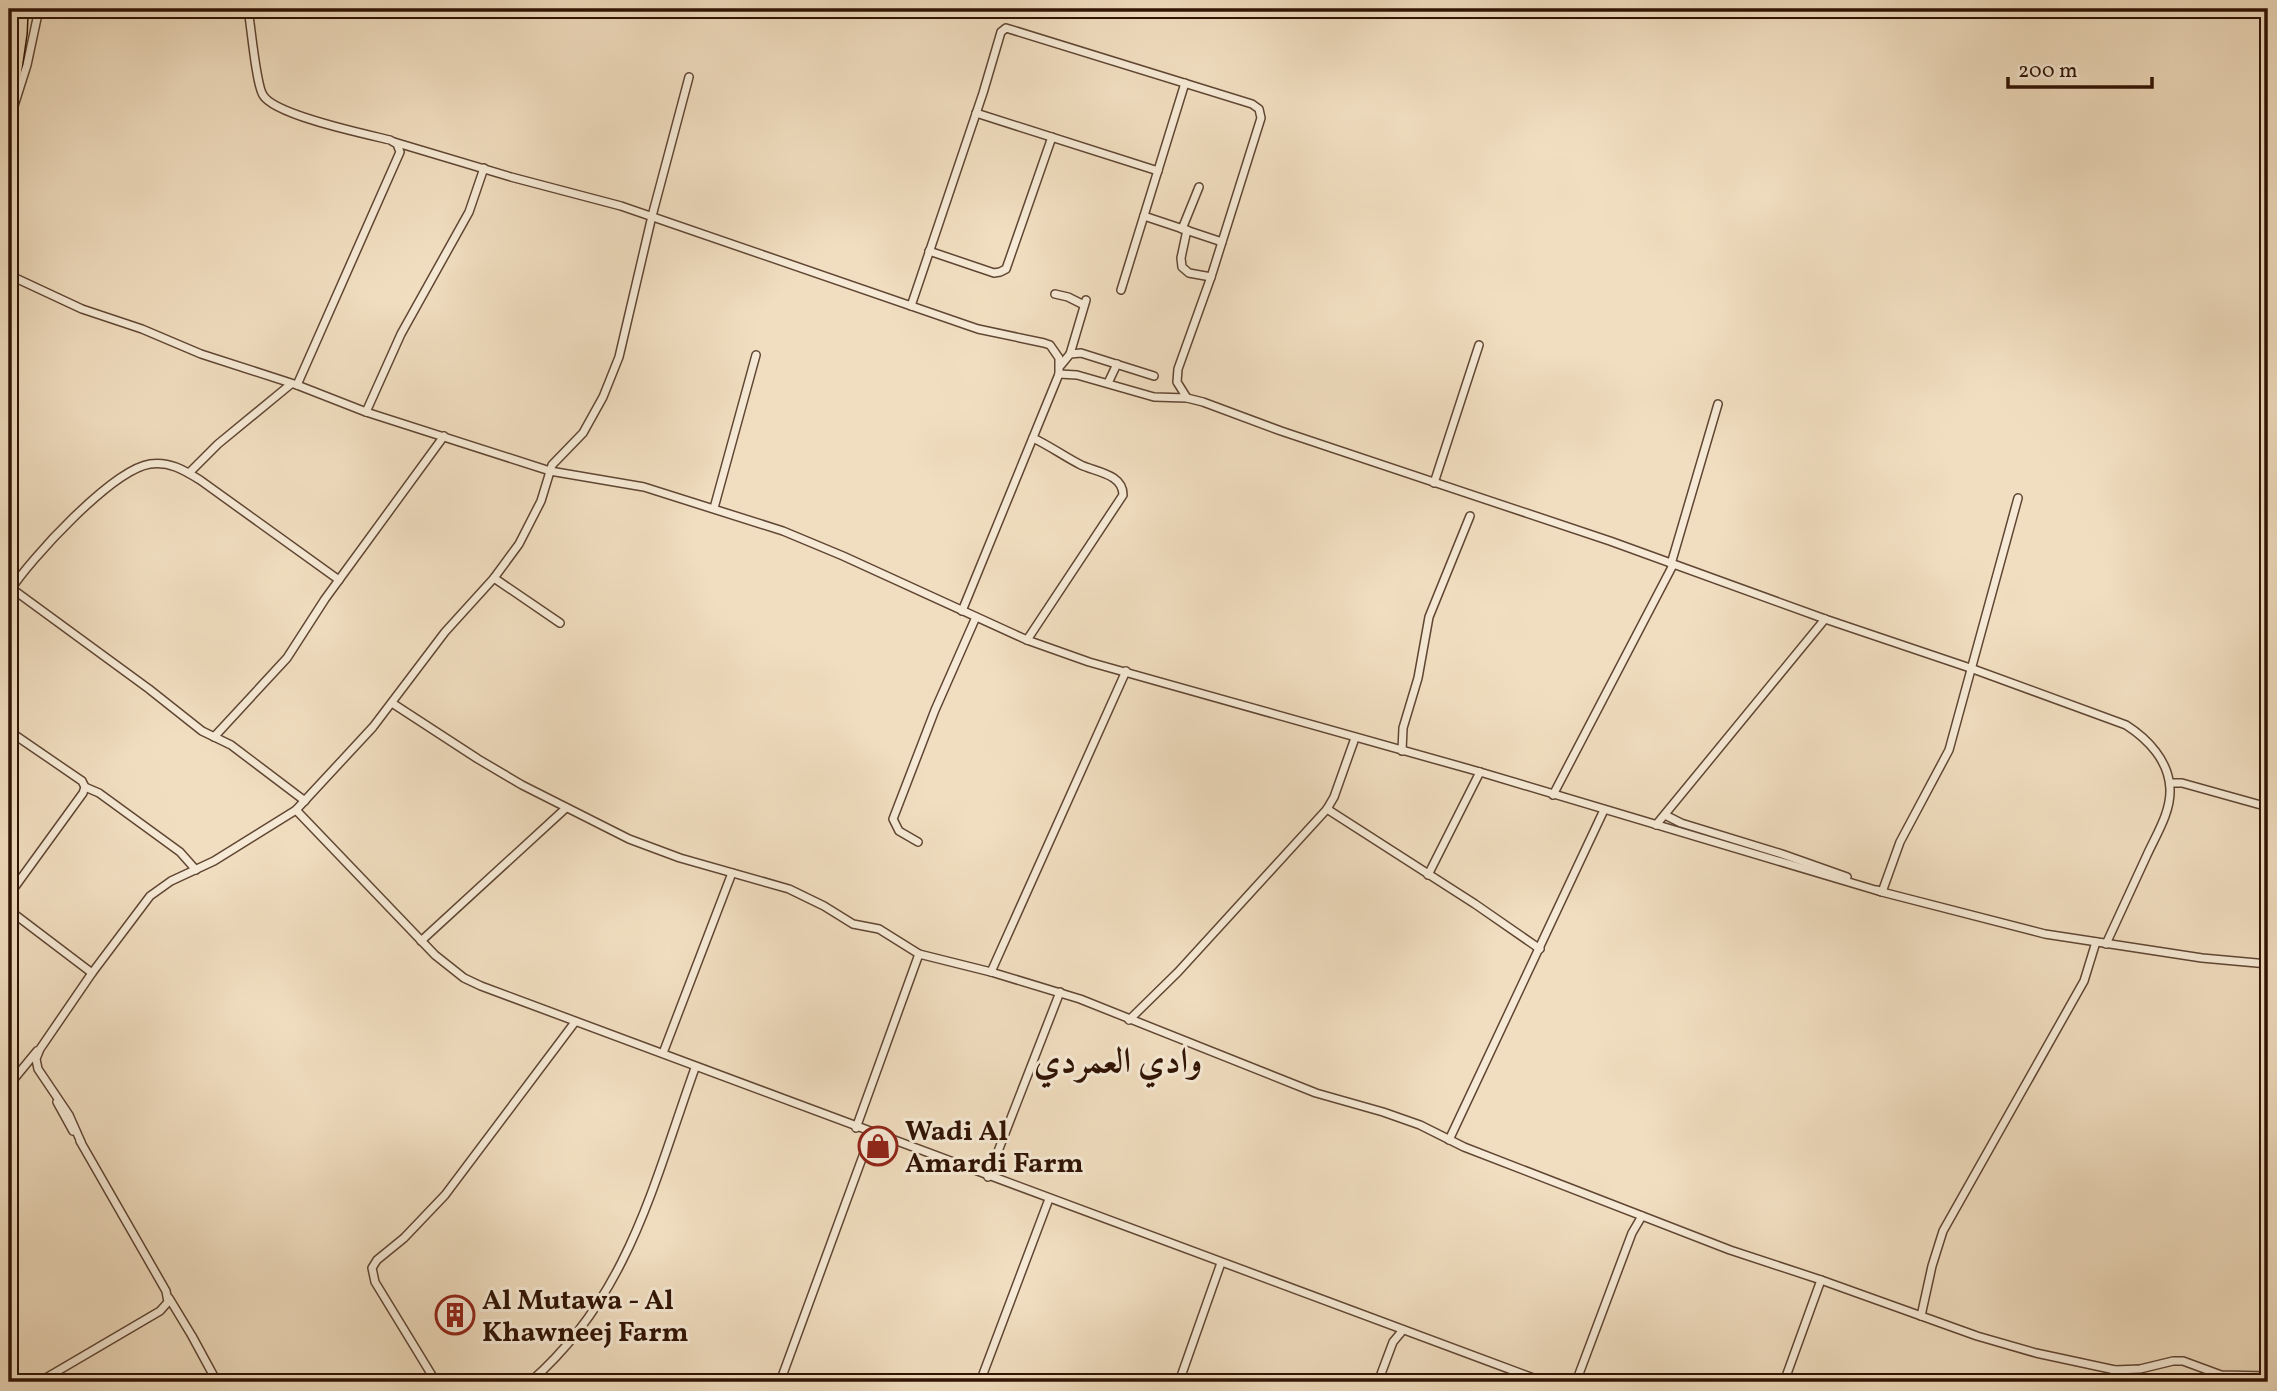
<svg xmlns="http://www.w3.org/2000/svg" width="2277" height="1391" viewBox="0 0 2277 1391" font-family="Vollkorn,Amiri,serif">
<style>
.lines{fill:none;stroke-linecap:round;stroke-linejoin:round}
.minor-casing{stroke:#604633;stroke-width:10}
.major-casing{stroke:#301304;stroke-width:12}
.minor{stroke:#f6ead6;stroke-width:7}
.major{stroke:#f1dec0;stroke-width:9}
.labels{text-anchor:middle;stroke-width:6;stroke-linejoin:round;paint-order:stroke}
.poi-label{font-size:28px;font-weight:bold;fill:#301304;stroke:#f6ead6;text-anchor:start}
.district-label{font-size:35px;font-weight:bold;fill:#301304;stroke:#f6ead6}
</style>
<rect width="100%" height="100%" fill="#f1dec0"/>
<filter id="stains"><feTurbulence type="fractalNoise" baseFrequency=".00286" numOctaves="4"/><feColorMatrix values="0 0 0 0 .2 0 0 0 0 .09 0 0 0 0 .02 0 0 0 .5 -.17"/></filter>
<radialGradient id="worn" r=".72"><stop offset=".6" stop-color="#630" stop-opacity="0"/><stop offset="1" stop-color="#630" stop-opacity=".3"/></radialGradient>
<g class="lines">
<defs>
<g id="minor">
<path d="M248,9C251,26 256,84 263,95C274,115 365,134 390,140L397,144L400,152L297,385"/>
<polyline points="14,106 27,65 39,9"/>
<polyline points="976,113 1158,171"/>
<polyline points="394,142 511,177 621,206 978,329 1044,343 1050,345 1059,358 1059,374 962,611"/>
<polyline points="1144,216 1222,242"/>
<polyline points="1182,229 1199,187"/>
<polyline points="1187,230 1181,258 1182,267 1189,273 1211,277"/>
<polyline points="929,251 994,273 1000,272 1006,269 1052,137"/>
<polyline points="9,275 82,309 142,329 201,354 297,385 366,412 550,471 644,487 783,531 843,556 1027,640 1089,662 1480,772 1882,892 2045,934 2202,958 2268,964"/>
<polyline points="1121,290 1185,83"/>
<polyline points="1055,294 1068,297 1084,305"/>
<polyline points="911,306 983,93 1001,32 1006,28 1252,104 1259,109 1261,118 1211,277 1178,369 1177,382 1187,398"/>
<polyline points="1070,354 1086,300"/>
<polyline points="1061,365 1070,354 1081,353 1154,376"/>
<path d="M1059,374L1077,375L1154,397L1187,398L1203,402L1281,431L1610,541L1825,619L1973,669L2126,725C2148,739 2169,761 2170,789C2171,812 2156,835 2147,855C2133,885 2120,914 2106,944"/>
<polyline points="1108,383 1117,364"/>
<polyline points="366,412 401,334 469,212 484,168"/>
<polyline points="189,473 218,444 291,384"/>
<polyline points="1434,483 1479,345"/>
<polyline points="714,508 756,355"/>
<polyline points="1671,564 1718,404"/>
<polyline points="494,578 560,623"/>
<polyline points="11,588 149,689 202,731 231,745 305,801"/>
<path d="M9,592C30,559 112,470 150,464C169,461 184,470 200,480L339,580"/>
<path d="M1027,640L1123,495C1123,474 1096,472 1081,465C1065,457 1050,446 1033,438"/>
<polyline points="392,703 478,759 522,785 629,839 680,858 789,889 824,906 853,924 879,929 919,954 991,972 1080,999 1316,1093 1383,1112 1420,1125 1464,1147 1730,1250 1821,1280 1977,1336 2036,1353 2115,1370 2140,1369 2173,1361 2183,1361 2221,1375 2268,1376"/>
<polyline points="9,731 82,781 85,787 83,793 9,895"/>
<polyline points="214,737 287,658 325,599 444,436"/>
<polyline points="1402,751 1403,728 1418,678 1429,617 1470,516"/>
<polyline points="2170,783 2182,783 2268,807"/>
<polyline points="85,787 99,793 180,852 196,870"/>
<polyline points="1553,795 1673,565"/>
<polyline points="1327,809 1475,904 1540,949"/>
<polyline points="296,810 435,955 464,978 481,986 1544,1382"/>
<polyline points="1665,815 1681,823 1782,854 1847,877"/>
<polyline points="1656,825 1825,619"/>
<polyline points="918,842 899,831 893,819 935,710 976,617"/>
<polyline points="1428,875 1480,772"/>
<polyline points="1877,890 1882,892 1900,842 1949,750 2018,498"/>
<polyline points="9,910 92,973"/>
<polyline points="421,941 566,808"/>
<polyline points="991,972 1126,671"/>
<polyline points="1129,1020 1178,972 1327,809 1334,797 1355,738"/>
<polyline points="663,1053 732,873"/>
<polyline points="9,1085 37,1051"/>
<polyline points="57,1102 73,1131"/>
<polyline points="856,1128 919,954"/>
<polyline points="1449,1140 1604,810"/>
<polyline points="81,1142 69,1115 38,1069 36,1059 40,1049 92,973 150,896 171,881 214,861 296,810 373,727 445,632 494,578 519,544 541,501 552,465 583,433 603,397 619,357 652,216 689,77"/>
<polyline points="988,1177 1060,992"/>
<polyline points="169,1298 192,1336 217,1382"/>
<polyline points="1921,1316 1932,1266 1943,1231 2084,981 2096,942"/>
<polyline points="39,1382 160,1311 168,1302 166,1291 80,1141"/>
<polyline points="436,1382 375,1282 372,1268 377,1260 404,1238 445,1195 575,1022"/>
<path d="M530,1382C628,1297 653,1185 695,1068"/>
<polyline points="780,1382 871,1134"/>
<polyline points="980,1382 1049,1199"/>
<polyline points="1179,1382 1221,1263"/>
<polyline points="1378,1382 1393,1342 1403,1330"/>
<polyline points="1576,1382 1632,1233 1642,1216"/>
<polyline points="1784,1382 1821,1280"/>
<polyline points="2112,1382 2115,1370"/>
</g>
<g id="major">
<polyline points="9,21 12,9"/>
<polyline points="9,59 18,27"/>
<polyline points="10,117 22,33 23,9"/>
</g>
</defs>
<use href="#minor" class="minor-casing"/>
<use href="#major" class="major-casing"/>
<use href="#minor" class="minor"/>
<use href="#major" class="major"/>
</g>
<defs>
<symbol id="shop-ring" viewBox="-11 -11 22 22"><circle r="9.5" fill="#f6ead6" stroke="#8f2418" stroke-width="1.5"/><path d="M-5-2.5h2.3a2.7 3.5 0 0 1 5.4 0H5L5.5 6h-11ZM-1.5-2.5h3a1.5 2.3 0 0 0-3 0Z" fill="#8f2418"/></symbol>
<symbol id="building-ring" viewBox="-11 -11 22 22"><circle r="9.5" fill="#f6ead6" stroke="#8f2418" stroke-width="1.5"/><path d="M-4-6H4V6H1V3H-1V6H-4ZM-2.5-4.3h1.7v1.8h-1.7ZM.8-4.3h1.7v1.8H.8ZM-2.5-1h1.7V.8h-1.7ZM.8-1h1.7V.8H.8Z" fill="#8f2418"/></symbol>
</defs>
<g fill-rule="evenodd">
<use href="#shop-ring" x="856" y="1124" width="44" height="44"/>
<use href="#building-ring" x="433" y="1293" width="44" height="44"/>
</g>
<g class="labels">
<g class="poi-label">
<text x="905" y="1140">Wadi Al<tspan x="905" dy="32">Amardi Farm</tspan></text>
<text x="482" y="1309">Al Mutawa - Al<tspan x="482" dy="32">Khawneej Farm</tspan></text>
</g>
<g class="district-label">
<text x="1118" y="1072">وادي العمردي</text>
</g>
</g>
<rect width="2277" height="1391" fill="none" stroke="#f1dec0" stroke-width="35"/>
<rect x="10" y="10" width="2256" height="1370" fill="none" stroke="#301304" stroke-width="3.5"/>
<rect x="18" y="18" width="2242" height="1356" fill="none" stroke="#301304" stroke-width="2"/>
<path d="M2008 77v10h144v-10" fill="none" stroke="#301304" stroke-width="3.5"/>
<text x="2018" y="77" font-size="21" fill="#301304" stroke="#f6ead6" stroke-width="5" paint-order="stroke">200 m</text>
<rect width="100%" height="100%" filter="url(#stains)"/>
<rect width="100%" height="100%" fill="url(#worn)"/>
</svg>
